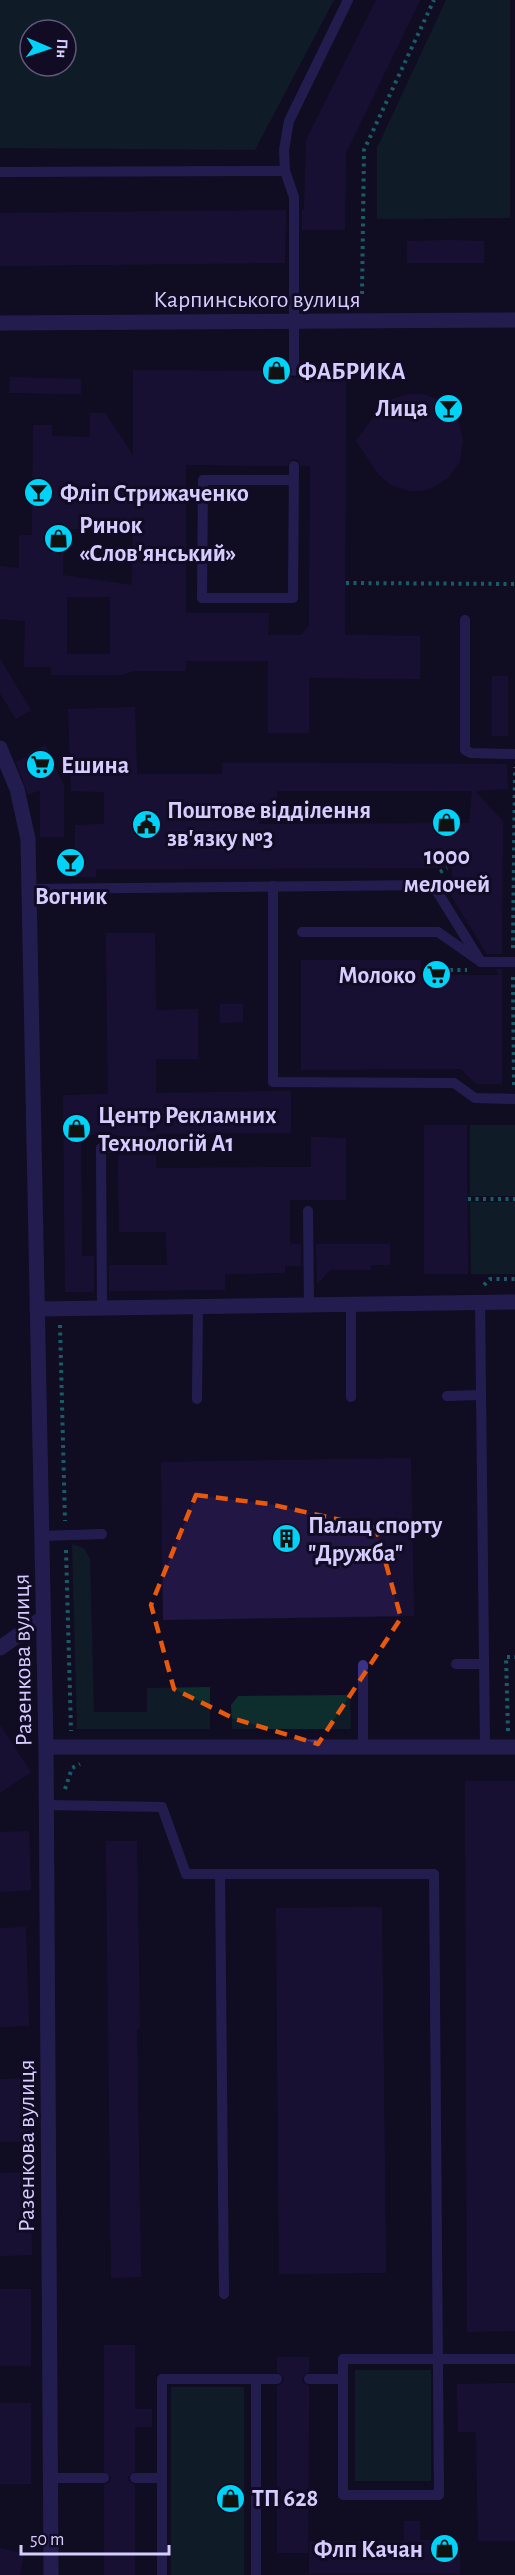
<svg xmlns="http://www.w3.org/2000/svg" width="515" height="2575" viewBox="0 0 515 2575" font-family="'Alegreya Sans',sans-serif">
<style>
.green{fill:#0e2d2d;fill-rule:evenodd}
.building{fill:#221645;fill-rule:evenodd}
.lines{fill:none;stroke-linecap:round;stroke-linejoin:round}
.path{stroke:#23bdbc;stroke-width:4;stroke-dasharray:3 4.5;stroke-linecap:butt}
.service{stroke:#3a3286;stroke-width:10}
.tertiary{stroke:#3a3286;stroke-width:15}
.marked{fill:none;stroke:#e8590c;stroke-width:4.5;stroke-dasharray:12 8;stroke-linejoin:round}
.labels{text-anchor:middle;stroke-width:6;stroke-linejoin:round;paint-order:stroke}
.street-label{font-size:24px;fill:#d6cdff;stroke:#110c23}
.poi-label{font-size:24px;font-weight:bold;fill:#d6cdff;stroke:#110c23;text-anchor:start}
</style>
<rect width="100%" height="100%" fill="#110c23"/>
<g class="green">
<path d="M0,0H334L255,150L0,148ZM30,30H66V66H30Z"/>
<polygon points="446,0 510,0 510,218 377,219 377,148"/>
<rect x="470" y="1125" width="45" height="71"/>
<polygon points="470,1202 515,1202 515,1274 471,1274"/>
<polygon points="72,1544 84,1548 90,1559 94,1712 147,1712 147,1688 210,1687 210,1729 77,1729"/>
<polygon points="350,1695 351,1729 232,1729 231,1705 238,1696"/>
<rect x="355" y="2370" width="76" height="111"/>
<rect x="171" y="2387" width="73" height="188"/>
</g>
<g class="building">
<polygon points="376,0 420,0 346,153 345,230 302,230 302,210 304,210 306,140"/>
<polygon points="286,210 285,263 0,266 0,213"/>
<polygon points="452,240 484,241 484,263 407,263 407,241"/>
<path d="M133,370L286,371L288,375L293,378L298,377L302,371H346L345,635L420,636V679L309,678V733H268V661H186V671H132L122,675H51V667H24L25,621L0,619V566L19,568V535H32L33,425H52V436L90,437V413H105L133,455ZM293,459L298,460L301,466H310L309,626L301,635H268L269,613H186V465L287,466ZM64,529H133L132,585L63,575ZM67,597H110V654H67Z"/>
<polygon points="10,377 81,379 81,394 9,393"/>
<polygon points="408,394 423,394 437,399 449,408 458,420 463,440 460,461 448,478 431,488 421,491 410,491 391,485 379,475 356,441 381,407 393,399"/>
<polygon points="0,659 31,710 16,719 0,693"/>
<rect x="492" y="676" width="16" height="60"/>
<path d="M135,707L137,774H222V763L507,764L508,789L475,791L503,821L502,954H487L452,897V868L96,869V877H75V825L104,824V792L71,791L68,709ZM277,791H472L469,823L258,824L277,801Z"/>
<polygon points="45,745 64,786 64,837 40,837 40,790 28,795 16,762 29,756 27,754"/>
<polygon points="106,933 155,933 156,1010 198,1009 198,1059 156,1059 156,1093 291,1091 291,1133 156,1134 156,1140 118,1140 118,1135 81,1135 82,1256 94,1256 94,1292 65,1292 63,1095 108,1094"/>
<polygon points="301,960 421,960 420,975 499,975 496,969 502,969 502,1084 476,1084 461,1069 301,1070"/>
<polygon points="220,1004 243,1004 243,1022 220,1023"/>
<polygon points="424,1125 467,1125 468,1274 424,1274"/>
<polygon points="311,1137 346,1138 346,1200 290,1200 290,1244 301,1244 301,1266 285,1266 285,1273 225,1274 225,1290 109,1291 109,1265 167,1265 166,1232 119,1232 118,1155 156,1155 156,1168 311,1167"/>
<polygon points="316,1244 390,1244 390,1265 371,1265 371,1270 330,1270 317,1284"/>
<polygon points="411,1458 414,1616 163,1620 161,1462"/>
<polygon points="0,1725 31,1772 0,1793"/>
<polygon points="465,1781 515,1781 515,2331 467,2332"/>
<polygon points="29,1831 31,1890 0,1892 0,1832"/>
<polygon points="106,1841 137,1841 140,2029 137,2029 141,2277 111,2278"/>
<polygon points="382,1907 386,2273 279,2274 276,1908"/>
<polygon points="26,1927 29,2026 0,2027 0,1928"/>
<polygon points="29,2078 30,2142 0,2142 0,2079"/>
<polygon points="30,2172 32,2255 0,2256 0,2173"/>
<rect x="0" y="2289" width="31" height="77"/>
<polygon points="104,2345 135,2345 135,2409 152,2409 152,2427 135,2427 135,2471 128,2477 129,2482 135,2485 135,2575 104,2575 104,2485 110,2482 111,2477 104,2471"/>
<polygon points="277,2357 309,2357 309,2372 302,2378 303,2383 309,2386 308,2553 277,2553 277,2386 283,2383 284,2378 277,2372"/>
<polygon points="515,2383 515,2541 478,2541 476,2432 458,2432 457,2384"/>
<rect x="0" y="2403" width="31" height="81"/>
<polygon points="404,2521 420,2521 420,2540 460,2541 460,2574 309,2574 309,2541 404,2541"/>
<polygon points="0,2548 24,2554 20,2575 0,2575"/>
</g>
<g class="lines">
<g class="path">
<polyline points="362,294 364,150 434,0"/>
<polyline points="346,583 515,584"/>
<polyline points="440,872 447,868"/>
<polyline points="513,948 515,767"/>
<polyline points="437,975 442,970 467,970"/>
<polyline points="513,977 514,1086"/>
<polyline points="468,1199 515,1199"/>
<polyline points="484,1285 490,1279 515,1279"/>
<polyline points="60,1325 65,1521"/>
<polyline points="66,1550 71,1731"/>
<polyline points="508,1731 506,1657 515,1657"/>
<polyline points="65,1789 72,1768 80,1764"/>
</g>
<g class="service">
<polyline points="285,171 284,150 289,121 348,0"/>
<polyline points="0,172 285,171 294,197 294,371"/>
<polyline points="293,480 203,480 202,598 293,598 294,466"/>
<polyline points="465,620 465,750 471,753 515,754"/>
<polyline points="273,886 273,1082 454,1083 475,1098 515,1099"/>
<polyline points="29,889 433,885 481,962"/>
<polyline points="302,932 438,932 481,962 515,962"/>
<polyline points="308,1211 309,1305"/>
<polyline points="480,1302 485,1747"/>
<polyline points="351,1304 351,1397"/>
<polyline points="102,1308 101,1148 158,1147"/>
<polyline points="447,1396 480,1395"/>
<polyline points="197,1399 198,1307"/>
<polyline points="42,1536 102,1534"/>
<polyline points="456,1664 484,1664"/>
<polyline points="363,1665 363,1747"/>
<polyline points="46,1805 162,1807 186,1874 220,1874"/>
<polyline points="224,2294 220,1874 434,1874 439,2495 343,2495 343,2359 515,2359"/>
<polyline points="309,2379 343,2379"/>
<polyline points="51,2478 104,2478"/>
<polyline points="135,2478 162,2478"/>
<polyline points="162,2575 162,2379 277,2379"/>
<polyline points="256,2575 256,2379"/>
</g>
<g class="tertiary">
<polyline points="0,323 515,320"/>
<polyline points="0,748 17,789 28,839 46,1747 51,2575"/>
<polyline points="37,1309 515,1302"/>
<polyline points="0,1648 43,1618"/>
<polyline points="46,1747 515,1747"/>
</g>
</g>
<path d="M0 0H515V2575H0ZM196,1495L269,1504L376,1528L401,1618L318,1744L235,1719L174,1689L151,1605Z" fill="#110c23" fill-opacity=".55" fill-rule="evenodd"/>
<path class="marked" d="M196,1495L269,1504L376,1528L401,1618L318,1744L235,1719L174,1689L151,1605Z"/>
<defs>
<symbol id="shop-disc" viewBox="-11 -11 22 22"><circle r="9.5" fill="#00d2f8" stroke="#110c23"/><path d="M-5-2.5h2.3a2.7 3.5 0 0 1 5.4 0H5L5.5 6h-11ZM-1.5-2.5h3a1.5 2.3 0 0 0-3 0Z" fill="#111"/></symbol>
<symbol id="bar-disc" viewBox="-11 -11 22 22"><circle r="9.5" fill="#00d2f8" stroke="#110c23"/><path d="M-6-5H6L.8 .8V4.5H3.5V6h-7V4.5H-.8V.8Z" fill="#111"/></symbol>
<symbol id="supermarket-disc" viewBox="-11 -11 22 22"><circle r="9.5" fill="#00d2f8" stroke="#110c23"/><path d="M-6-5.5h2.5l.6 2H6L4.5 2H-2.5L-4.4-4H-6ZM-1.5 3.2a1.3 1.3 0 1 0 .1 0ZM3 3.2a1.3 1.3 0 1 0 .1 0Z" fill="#111"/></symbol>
<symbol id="civic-disc" viewBox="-11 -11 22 22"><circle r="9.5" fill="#00d2f8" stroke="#110c23"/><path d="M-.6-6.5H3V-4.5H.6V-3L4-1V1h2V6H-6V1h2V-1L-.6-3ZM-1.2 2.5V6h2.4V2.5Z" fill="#111"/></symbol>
<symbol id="building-disc" viewBox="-11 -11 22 22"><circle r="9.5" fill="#00d2f8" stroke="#110c23"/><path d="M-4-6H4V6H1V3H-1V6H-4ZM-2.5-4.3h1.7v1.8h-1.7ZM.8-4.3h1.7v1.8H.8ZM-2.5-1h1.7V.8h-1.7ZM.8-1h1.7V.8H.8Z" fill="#111"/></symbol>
</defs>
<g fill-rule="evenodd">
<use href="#shop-disc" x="260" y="354" width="33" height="33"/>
<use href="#bar-disc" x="432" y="392" width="33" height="33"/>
<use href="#bar-disc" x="22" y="476" width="33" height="33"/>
<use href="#shop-disc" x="42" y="522" width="33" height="33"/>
<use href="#supermarket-disc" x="24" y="748" width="33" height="33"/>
<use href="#shop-disc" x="430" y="806" width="33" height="33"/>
<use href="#civic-disc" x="130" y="808" width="33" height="33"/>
<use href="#bar-disc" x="54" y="846" width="33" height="33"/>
<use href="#supermarket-disc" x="420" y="958" width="33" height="33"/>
<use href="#shop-disc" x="60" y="1112" width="33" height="33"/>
<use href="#building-disc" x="270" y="1522" width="33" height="33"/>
<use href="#shop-disc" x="214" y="2482" width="33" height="33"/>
<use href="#shop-disc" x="428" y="2532" width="33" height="33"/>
</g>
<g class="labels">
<g class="street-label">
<text x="257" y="307">Карпинського вулиця</text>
<text transform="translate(22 1660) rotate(-91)" y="8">Разенкова вулиця</text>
<text transform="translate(26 2146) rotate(-90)" y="8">Разенкова вулиця</text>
</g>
<g class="poi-label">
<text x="298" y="379">ФАБРИКА</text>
<text x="428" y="416" text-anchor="end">Лица</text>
<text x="60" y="501">Фліп Стрижаченко</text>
<text x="79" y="533">Ринок<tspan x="79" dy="28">«Слов'янський»</tspan></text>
<text x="61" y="773">Ешина</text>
<text x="167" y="818">Поштове відділення<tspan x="167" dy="28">зв'язку №3</tspan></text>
<text x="447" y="864" text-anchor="middle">1000<tspan x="447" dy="28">мелочей</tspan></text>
<text x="71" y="904" text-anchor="middle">Вогник</text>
<text x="416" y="983" text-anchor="end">Молоко</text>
<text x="98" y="1123">Центр Рекламних<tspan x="98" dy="28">Технологій А1</tspan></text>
<text x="308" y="1533">Палац спорту<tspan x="308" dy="28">"Дружба"</tspan></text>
<text x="252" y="2506">ТП 628</text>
<text x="423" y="2557" text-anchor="end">Флп Качан</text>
</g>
</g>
<g transform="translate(48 48) rotate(92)"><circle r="28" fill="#110c23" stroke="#60597b" stroke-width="1.5"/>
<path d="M0-4.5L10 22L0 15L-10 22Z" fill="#00d2f8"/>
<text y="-9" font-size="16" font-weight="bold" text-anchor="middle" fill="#d6cdff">Пн</text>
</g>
<path d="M21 2545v9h148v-9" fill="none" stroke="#d6cdff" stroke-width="3"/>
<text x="30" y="2545" font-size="18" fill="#d6cdff" stroke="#110c23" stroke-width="4.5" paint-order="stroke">50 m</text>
</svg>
